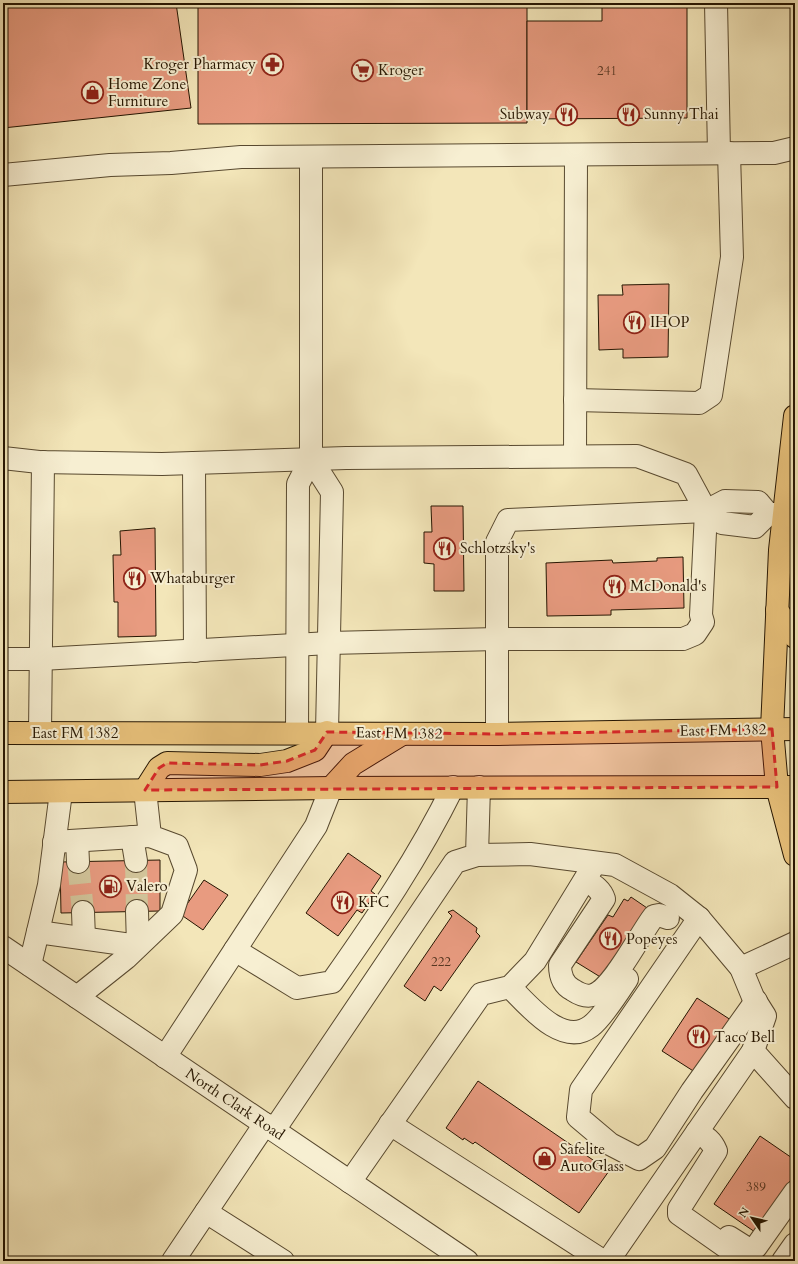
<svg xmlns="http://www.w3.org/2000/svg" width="798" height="1264" viewBox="0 0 798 1264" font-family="Cardo,serif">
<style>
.building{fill:#e89b80;stroke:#251501}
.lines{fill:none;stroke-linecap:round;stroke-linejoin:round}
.minor-tunnel{stroke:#d4c79d;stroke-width:22;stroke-dasharray:22 11;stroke-linecap:butt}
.minor-casing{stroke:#58492f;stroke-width:24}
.major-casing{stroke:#251501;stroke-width:24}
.minor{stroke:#f7efd2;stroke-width:22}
.major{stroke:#eac37c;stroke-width:22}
.marked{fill:#d62828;fill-opacity:0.2;stroke:#d62828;stroke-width:3;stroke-dasharray:8 5;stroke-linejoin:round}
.labels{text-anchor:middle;stroke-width:4;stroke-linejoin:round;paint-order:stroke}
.number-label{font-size:13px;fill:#563621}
.poi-label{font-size:15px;fill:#251501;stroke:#f7efd2;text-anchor:start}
.street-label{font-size:15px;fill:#251501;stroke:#f7efd2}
</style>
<rect width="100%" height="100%" fill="#f3e6b9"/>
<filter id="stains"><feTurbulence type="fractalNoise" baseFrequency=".005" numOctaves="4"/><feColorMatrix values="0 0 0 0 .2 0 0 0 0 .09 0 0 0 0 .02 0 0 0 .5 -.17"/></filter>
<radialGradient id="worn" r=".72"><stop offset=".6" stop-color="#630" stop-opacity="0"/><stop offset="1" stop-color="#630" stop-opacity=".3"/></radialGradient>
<g class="building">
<polygon points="3,3 176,3 191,108 3,128"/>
<polygon points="198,3 527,3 527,123 198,124"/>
<polygon points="602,3 687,3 687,118 527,119 527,21 602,21"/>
<polygon points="669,284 668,357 623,358 623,349 599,350 598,295 623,295 622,285"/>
<polygon points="431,506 463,506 464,591 434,591 434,564 424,563 424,532 432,532"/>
<polygon points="155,528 156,636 118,637 118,602 114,602 113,555 121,555 120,531"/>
<polygon points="683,557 684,608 611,610 611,615 547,616 546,563 612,560 613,563 657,561 657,558"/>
<polygon points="348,853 381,876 371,891 375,894 362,913 357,910 338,936 306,913"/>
<polygon points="160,860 160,911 61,913 60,862"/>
<polygon points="204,880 228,895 203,930 180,914"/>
<polygon points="631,897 650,910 602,978 576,962 608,915 613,917 624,899 628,901"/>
<polygon points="453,910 477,928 476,932 480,936 441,991 434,986 425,1001 404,986 452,916 448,912"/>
<polygon points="697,998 734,1022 698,1074 662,1051"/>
<polygon points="478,1081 609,1171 579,1213 475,1142 473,1144 464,1138 463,1140 446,1128"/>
<polygon points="760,1136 795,1160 795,1174 755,1232 714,1204"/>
</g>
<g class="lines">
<g class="minor-tunnel">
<polyline points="136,861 137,911"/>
<polyline points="78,862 83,912"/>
</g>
<defs>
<g id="minor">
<polyline points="716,3 719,153"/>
<polyline points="3,175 110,165 171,163 241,157 774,153 795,148"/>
<polyline points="575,400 699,403 711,395 732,257 729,153"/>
<polyline points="575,456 576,155"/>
<polyline points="3,458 39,462 162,464 346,458 637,456 686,474 706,511 722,523 755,527 768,514 784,514"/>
<polyline points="311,459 332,492 327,732"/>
<polyline points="194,463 195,651"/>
<polyline points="3,659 41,659 329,643 497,639 683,639 695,634 703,622 701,615 706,511"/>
<polyline points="297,732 298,484 311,459 311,157"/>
<polyline points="40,733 43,462"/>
<polyline points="497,734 497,542 508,520 706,511 725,501 758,502 768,514"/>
<polyline points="132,837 136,861"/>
<polyline points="77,841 78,862"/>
<polyline points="54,842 150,836"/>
<polyline points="477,855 530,854 615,865 670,895 699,918 741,968 753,997 765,1016 753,1051 795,1098"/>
<path d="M585,880C593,885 601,889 604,899L560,965C560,976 563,985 573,990C579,994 586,997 593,995C613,989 640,934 654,916L659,915L668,918"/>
<polyline points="83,912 84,938"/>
<polyline points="699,918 581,1090 578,1117 610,1144 639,1159 655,1148 692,1091 756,1001"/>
<polyline points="38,932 138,946 137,911"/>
<polyline points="3,947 467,1261"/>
<path d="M235,950L297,988L332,982C377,918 418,858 453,787"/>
<polyline points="30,965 49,885 61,792"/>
<polyline points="741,968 795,943"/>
<path d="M510,987C529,1006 563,1048 591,1026C602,1018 619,991 627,979"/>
<polyline points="77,997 126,958 172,914 186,870 177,846 150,836 145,790"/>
<polyline points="165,1057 316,826 331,788"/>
<polyline points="390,1124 603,1261"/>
<polyline points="274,1130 455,862 477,855 479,787"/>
<path d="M697,1132C706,1137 712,1141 716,1151L679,1209V1214L746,1261"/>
<polyline points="350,1182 481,994 510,987 535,961 595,863"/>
<polyline points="206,1212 283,1261"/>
<polyline points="729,1237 748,1249 756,1247 795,1192"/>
<polyline points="173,1261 265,1124"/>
<polyline points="608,1261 753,1051"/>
<polyline points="783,1261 795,1244"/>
</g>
<g id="major">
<polyline points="795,416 780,550 772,729 777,787 795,855"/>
<polyline points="777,610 795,637"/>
<polyline points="3,733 497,734 795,729"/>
<polyline points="331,788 353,764 402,734"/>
<polyline points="145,790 159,768 167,763 260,765 287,761 315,750 327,732"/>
<polyline points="3,792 331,788 795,787"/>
</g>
</defs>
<use href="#minor" class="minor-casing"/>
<use href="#major" class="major-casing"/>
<use href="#minor" class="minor"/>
<use href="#major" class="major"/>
</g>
<path class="marked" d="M772,729L777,787L145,790L159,768L167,763L260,765L287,761L315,750L327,732L497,734Z"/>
<defs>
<symbol id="pharmacy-ring" viewBox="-11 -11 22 22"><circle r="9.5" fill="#f7efd2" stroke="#8f2418" stroke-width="1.5"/><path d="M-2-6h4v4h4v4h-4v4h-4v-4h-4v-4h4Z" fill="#8f2418"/></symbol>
<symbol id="supermarket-ring" viewBox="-11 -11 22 22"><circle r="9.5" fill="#f7efd2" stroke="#8f2418" stroke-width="1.5"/><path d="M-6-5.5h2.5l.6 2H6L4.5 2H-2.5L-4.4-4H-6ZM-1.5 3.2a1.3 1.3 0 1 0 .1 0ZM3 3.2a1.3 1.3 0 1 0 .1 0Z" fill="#8f2418"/></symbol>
<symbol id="shop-ring" viewBox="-11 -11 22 22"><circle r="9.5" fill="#f7efd2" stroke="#8f2418" stroke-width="1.5"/><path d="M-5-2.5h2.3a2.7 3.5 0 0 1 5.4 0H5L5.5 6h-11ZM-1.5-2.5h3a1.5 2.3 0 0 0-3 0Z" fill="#8f2418"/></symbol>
<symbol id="restaurant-ring" viewBox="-11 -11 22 22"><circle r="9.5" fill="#f7efd2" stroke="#8f2418" stroke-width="1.5"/><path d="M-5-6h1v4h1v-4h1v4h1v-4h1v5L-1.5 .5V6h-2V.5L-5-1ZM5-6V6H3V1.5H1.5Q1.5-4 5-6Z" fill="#8f2418"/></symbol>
<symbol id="fuel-ring" viewBox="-11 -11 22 22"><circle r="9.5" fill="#f7efd2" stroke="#8f2418" stroke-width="1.5"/><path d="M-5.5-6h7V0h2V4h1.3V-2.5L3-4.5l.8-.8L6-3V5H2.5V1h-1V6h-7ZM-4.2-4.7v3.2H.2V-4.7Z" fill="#8f2418"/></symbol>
</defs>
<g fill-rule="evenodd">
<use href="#pharmacy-ring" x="260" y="52" width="25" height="25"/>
<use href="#supermarket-ring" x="350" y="58" width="25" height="25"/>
<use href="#shop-ring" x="80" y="80" width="25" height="25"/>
<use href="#restaurant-ring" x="554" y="102" width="25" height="25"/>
<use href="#restaurant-ring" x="616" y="102" width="25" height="25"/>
<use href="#restaurant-ring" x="622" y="310" width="25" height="25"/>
<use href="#restaurant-ring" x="432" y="536" width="25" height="25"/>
<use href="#restaurant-ring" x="122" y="566" width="25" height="25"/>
<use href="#restaurant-ring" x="602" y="574" width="25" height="25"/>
<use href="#fuel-ring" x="98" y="874" width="25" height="25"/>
<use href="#restaurant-ring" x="330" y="890" width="25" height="25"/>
<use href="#restaurant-ring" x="598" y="926" width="25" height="25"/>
<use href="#restaurant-ring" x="686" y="1024" width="25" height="25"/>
<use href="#shop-ring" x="532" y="1146" width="25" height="25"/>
</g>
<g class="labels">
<g class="number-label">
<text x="607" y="75">241</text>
<text x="441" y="966">222</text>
<text x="756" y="1191">389</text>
</g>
<g class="poi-label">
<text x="256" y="69" text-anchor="end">Kroger Pharmacy</text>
<text x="378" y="75">Kroger</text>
<text x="108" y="89">Home Zone<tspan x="108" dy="17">Furniture</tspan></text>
<text x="550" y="119" text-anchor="end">Subway</text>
<text x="644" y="119">Sunny Thai</text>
<text x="650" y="327">IHOP</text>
<text x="460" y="553">Schlotzsky's</text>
<text x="150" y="583">Whataburger</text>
<text x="630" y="591">McDonald's</text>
<text x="126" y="891">Valero</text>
<text x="358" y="907">KFC</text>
<text x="626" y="944">Popeyes</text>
<text x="714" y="1042">Taco Bell</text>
<text x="560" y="1154">Safelite<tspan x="560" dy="17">AutoGlass</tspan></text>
</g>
<g class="street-label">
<text transform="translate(723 730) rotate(-1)" y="5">East FM 1382</text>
<text x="75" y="738">East FM 1382</text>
<text transform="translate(399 733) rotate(1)" y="5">East FM 1382</text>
<text transform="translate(235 1104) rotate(34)" y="5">North Clark Road</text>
</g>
</g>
<rect width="798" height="1264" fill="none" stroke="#f3e6b9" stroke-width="16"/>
<rect x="4" y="4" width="790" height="1256" fill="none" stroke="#251501" stroke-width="2"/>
<rect x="8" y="8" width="782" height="1248" fill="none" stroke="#251501"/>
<g transform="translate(752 1218) rotate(304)" stroke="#f7efd2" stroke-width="3" paint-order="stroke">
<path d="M0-3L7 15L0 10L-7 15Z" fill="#251501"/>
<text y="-6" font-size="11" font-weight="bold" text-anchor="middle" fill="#251501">N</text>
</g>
<rect width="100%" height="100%" filter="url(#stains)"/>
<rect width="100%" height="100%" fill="url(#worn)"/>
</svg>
